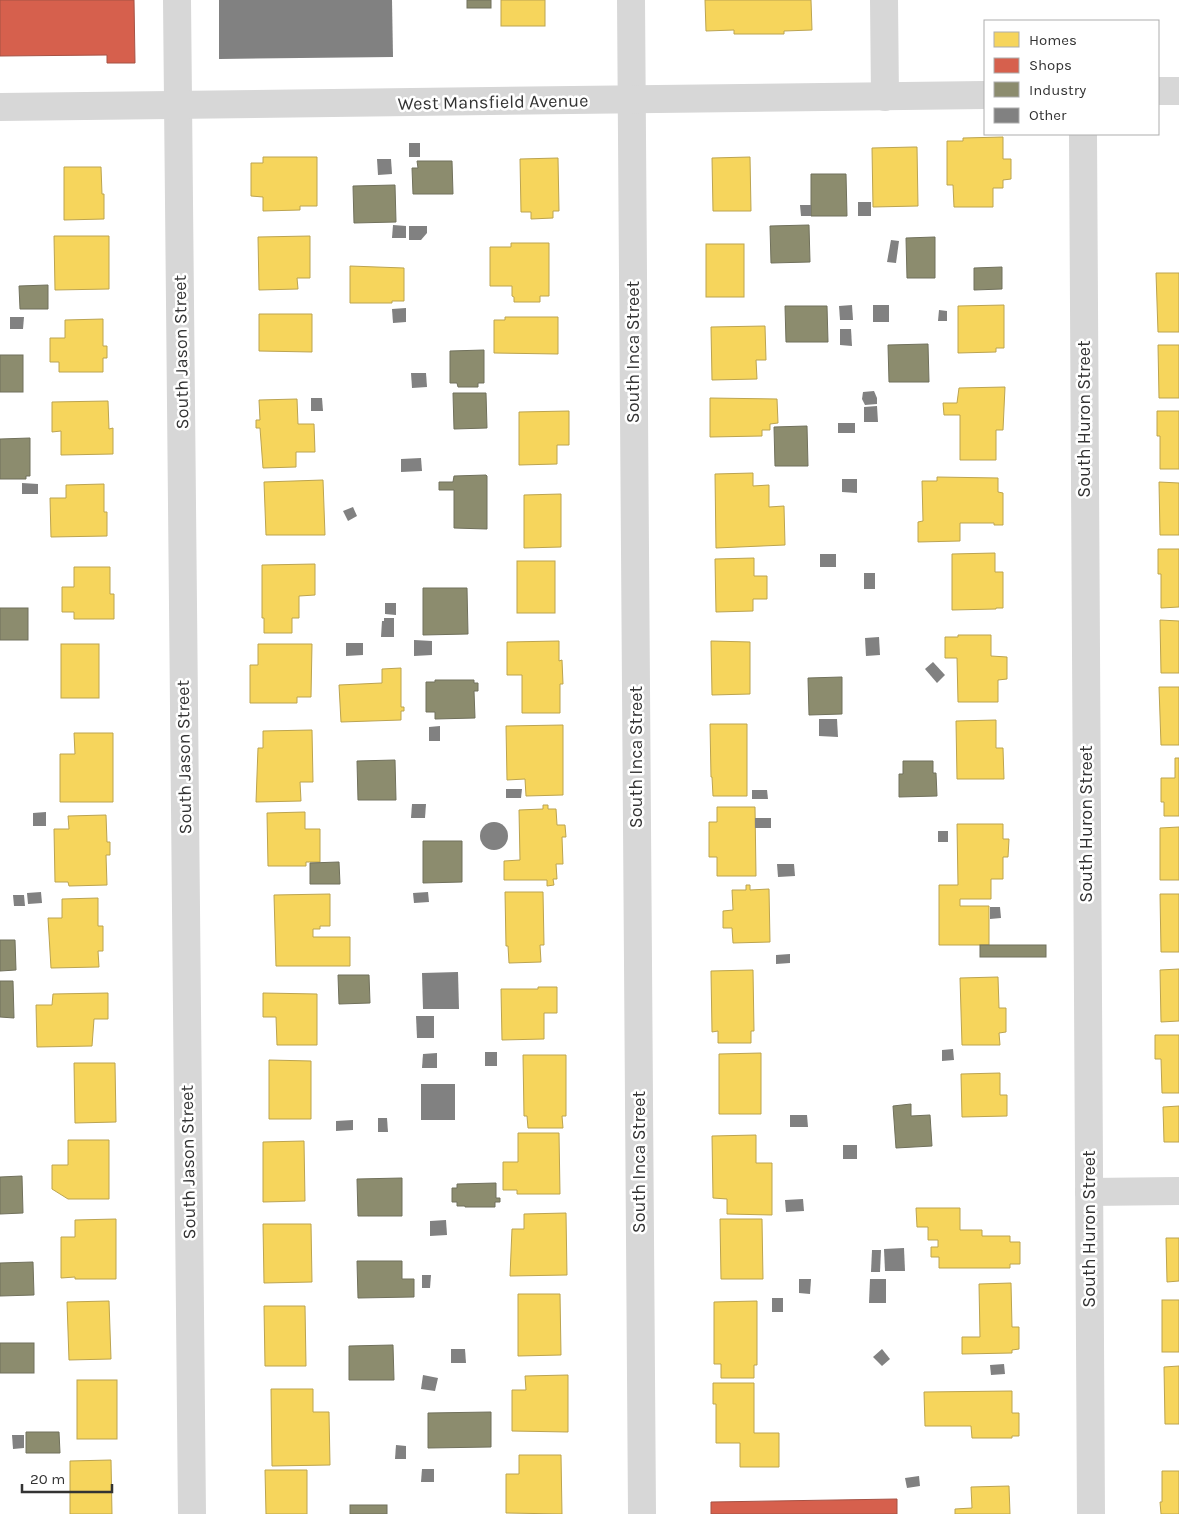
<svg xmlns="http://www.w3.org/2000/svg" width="1179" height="1514" viewBox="0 0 1179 1514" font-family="Karla,sans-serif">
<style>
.homes{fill:#f6d55c;stroke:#bca450}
.shops{fill:#d6604d;stroke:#a55245}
.industry{fill:#8c8c6e;stroke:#71715c}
.building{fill:#818181}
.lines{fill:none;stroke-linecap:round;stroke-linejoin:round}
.minor{stroke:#d7d7d7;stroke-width:28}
.labels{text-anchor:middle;stroke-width:5;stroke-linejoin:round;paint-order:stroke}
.street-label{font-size:18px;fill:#333;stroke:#fff}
</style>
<rect width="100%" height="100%" fill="#fff"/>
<g class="homes">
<rect x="501" y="0" width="44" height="26"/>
<polygon points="705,0 811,0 812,30 784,31 784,34 734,34 734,30 706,31"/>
<polygon points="1003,137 1003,159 1011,159 1011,179 1003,180 1003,188 993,188 993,207 954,207 953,185 947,185 947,141 963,141 963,138"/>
<polygon points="914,147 917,147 918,206 873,207 872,148"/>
<polygon points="263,157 317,157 317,206 300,206 300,210 263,211 263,197 251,196 251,163 263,163"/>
<polygon points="750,157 751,211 713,211 712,158"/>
<polygon points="558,158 559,211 553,211 553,218 531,219 531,212 521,212 520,159"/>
<polygon points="64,167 101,167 102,194 104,194 104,219 64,220"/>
<polygon points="54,236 109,236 109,289 55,290"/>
<polygon points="310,236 310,278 297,278 298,289 259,290 258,237"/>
<polygon points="511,243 549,243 549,296 540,296 540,302 514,302 514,297 512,296 512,286 490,286 490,247 511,247"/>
<rect x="706" y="244" width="38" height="53"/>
<polygon points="350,266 404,268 404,301 392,301 392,303 350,303"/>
<polygon points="1156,273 1179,273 1179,332 1158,332"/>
<polygon points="1004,305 1004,348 996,348 996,352 958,353 958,306"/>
<polygon points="259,314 312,314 312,352 259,351"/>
<polygon points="505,317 558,317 558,354 494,353 494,320 505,320"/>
<polygon points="103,319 103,346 107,346 107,358 103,358 103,372 59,372 59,362 50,362 50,338 65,338 65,320"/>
<polygon points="765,326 766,360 756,360 757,379 712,380 711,327"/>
<polygon points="1158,345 1179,345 1179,398 1159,398"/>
<polygon points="1005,387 1003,430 996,430 996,460 960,460 960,415 944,415 943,403 957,403 959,388"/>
<polygon points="710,398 777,399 778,423 770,424 770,430 762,430 762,436 710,437"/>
<polygon points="297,399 298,424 314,424 315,452 296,452 296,467 263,468 260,428 256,428 256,420 260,420 259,400"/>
<polygon points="108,401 109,429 113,428 113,454 61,455 61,431 52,432 52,402"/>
<polygon points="569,411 569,445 557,445 557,464 519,465 519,412"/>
<polygon points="1157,411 1179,411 1179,469 1160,469 1160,436 1157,436"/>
<polygon points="753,473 753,486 769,485 769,507 784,506 785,545 716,548 715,474"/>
<polygon points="937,477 998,478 998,492 1003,493 1003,525 994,525 994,523 960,523 960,541 918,542 918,522 923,521 922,481 937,481"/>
<polygon points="323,480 325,535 266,535 264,482"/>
<polygon points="1159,482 1179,483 1179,535 1160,535"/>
<polygon points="104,484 104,512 107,512 107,536 51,537 50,498 66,498 66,485"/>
<polygon points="561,494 561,547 524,548 524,495"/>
<polygon points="1158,549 1179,549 1179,607 1161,608 1161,574 1158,574"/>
<polygon points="995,553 995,572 1003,572 1003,608 996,608 996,609 952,610 952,554"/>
<polygon points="754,558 754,576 767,576 767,599 753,599 753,611 716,612 715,559"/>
<rect x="517" y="561" width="38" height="52"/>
<polygon points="315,564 315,595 299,596 299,618 292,618 292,633 264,633 264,618 262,618 262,565"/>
<polygon points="74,567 110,567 110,594 114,594 114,619 74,619 74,612 62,612 62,587 74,587"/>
<polygon points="1160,620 1179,621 1179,673 1161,673"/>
<polygon points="958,635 991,635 991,656 1007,657 1007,679 998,680 998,702 958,702 957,658 945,658 945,637 958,637"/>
<polygon points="559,641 559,661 562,660 563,684 560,684 560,713 522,713 522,675 507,675 507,642"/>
<polygon points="711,641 750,642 750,694 712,695"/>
<rect x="61" y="644" width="38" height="54"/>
<polygon points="258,644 312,644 311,697 297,697 297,703 250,703 250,665 258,665"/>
<polygon points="401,668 401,707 404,707 404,711 401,711 401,720 341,722 339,685 382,683 382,669"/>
<polygon points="1159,687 1179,687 1179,745 1161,745"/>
<polygon points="996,720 996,748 1003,748 1004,779 957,779 956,721"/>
<polygon points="710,724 747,724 747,796 713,796 712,777 711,777"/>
<polygon points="563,725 563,795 526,796 525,779 507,780 506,726"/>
<polygon points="312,730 313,782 300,782 301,801 256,802 258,748 263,748 263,731"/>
<polygon points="74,733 113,733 113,802 60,802 60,754 75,754"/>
<polygon points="1175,758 1179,758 1179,816 1164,816 1164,802 1161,802 1161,778 1175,778"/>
<polygon points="543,805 548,805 548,809 556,809 557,825 565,825 566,837 562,837 563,864 556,864 557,879 553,879 554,885 547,886 547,880 504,880 504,861 520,860 519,810 543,809"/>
<polygon points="717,807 755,807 756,876 717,876 717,857 709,857 709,822 717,822"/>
<polygon points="305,812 305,829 320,829 320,862 306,862 306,866 268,866 267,813"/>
<polygon points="106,815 107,842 110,842 110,855 106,855 107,885 69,886 68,882 55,882 54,829 69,829 68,816"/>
<polygon points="957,824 1003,824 1003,839 1009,839 1008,857 1003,857 1003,879 991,879 991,899 960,899 960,906 989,906 989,945 939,945 939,885 958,885"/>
<polygon points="1179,827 1179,880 1160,880 1160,828"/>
<polygon points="746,885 750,885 750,890 769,889 770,942 733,943 732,928 723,928 723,911 733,910 732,890 746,890"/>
<polygon points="505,892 543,892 544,945 540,945 541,962 509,963 508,946 506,946"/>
<polygon points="330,894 330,926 320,926 320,929 313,929 313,937 350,937 350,966 276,966 274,895"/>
<polygon points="1160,894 1179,894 1179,952 1161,952"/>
<polygon points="98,898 98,926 103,926 103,951 98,951 99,967 51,968 48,918 62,918 62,899"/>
<polygon points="1179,969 1179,1021 1161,1022 1160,970"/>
<polygon points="753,970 754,1031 751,1031 751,1043 718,1043 718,1031 712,1032 711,971"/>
<polygon points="998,977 999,1008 1006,1008 1006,1032 999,1033 1000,1045 962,1045 960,978"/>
<polygon points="538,987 557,987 557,1013 544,1013 544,1039 502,1040 501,989 538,989"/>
<polygon points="108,993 108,1019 94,1019 92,1046 37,1047 36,1005 52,1005 53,994"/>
<polygon points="263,993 317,994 317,1045 277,1045 276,1017 263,1017"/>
<polygon points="1155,1035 1179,1035 1179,1093 1162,1093 1161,1059 1155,1059"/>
<polygon points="761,1053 761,1114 719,1114 719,1054"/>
<polygon points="523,1055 566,1055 566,1116 562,1116 563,1128 528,1128 527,1116 524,1116"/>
<polygon points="269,1060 311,1061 311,1119 269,1119"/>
<polygon points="74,1063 115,1063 116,1122 75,1123"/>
<polygon points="1000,1073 1000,1095 1007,1095 1007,1116 962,1117 961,1074"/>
<polygon points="1179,1106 1179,1142 1164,1142 1163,1107"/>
<polygon points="518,1133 559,1133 560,1194 517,1194 517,1190 503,1190 503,1162 518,1162"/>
<polygon points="756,1135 756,1163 772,1163 772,1215 727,1214 727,1199 713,1198 712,1136"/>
<polygon points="68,1140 109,1140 109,1199 68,1199 52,1189 52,1165 68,1165"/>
<polygon points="304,1141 305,1201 263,1202 263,1142"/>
<polygon points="916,1208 960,1208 960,1230 982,1230 982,1236 1010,1236 1010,1242 1020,1242 1020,1264 1010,1264 1010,1268 939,1268 939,1257 931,1257 931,1247 938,1247 938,1240 928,1240 928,1227 917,1227"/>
<polygon points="566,1213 567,1275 510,1276 512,1229 524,1229 524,1214"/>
<polygon points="116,1219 116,1279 75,1279 75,1277 61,1278 61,1237 75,1237 75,1220"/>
<polygon points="720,1219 762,1219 763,1279 721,1279"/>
<polygon points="263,1224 311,1224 312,1282 264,1283"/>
<polygon points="1166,1238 1179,1238 1179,1281 1167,1282"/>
<polygon points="1011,1283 1012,1327 1019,1327 1019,1349 1012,1350 1012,1353 962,1354 962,1337 980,1337 979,1284"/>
<polygon points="518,1294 560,1294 561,1355 518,1356"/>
<rect x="1162" y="1300" width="17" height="52"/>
<polygon points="109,1301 111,1359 69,1360 67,1302"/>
<polygon points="757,1301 757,1365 754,1365 754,1378 721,1378 721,1364 714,1364 714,1302"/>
<polygon points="264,1306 305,1306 306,1366 265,1366"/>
<polygon points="1179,1366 1179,1424 1165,1424 1164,1367"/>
<polygon points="568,1375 568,1432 512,1431 512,1390 526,1390 525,1376"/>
<rect x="77" y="1380" width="40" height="59"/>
<polygon points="713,1383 754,1383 754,1433 779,1433 779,1467 740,1467 740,1443 716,1443 716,1404 713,1404"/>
<polygon points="271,1389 313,1389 313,1412 329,1412 330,1465 272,1466"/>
<polygon points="1012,1391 1012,1413 1019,1413 1019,1436 1012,1436 1012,1438 972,1438 971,1426 925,1426 924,1392"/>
<polygon points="519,1455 561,1455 562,1514 506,1513 506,1474 519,1474"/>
<polygon points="111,1460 112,1514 70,1514 70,1461"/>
<polygon points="265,1470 307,1470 307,1514 266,1514"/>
<polygon points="1162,1471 1179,1471 1179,1514 1161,1514 1160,1502 1162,1502"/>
<polygon points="1009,1486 1010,1514 955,1514 955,1509 972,1508 971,1487"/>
</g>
<g class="shops">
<polygon points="0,0 134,0 135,63 107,63 107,55 0,56"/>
<polygon points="897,1499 897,1514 711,1514 711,1502"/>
</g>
<g class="industry">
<rect x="467" y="0" width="24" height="8"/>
<polygon points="417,161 452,161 453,194 413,194 412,168 418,168"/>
<polygon points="811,174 846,174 847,216 811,216"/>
<polygon points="395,185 396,222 354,223 353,186"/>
<polygon points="809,225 810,262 771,263 770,226"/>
<polygon points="935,237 935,278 907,278 906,238"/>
<polygon points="1002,267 1002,289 974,290 974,268"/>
<polygon points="48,285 48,309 20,309 19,286"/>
<polygon points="785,306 827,306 828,342 786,342"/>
<polygon points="928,344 929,382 889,382 888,345"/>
<polygon points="484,350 484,383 478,383 478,387 458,387 457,383 450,383 450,351"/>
<rect x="0" y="355" width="23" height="37"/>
<polygon points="453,393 486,393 487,428 454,429"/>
<polygon points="807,426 808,466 775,466 774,427"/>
<polygon points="30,438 30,476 26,476 26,479 0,479 0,439"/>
<polygon points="486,475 487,476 487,529 454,528 454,490 439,490 439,482 453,482 454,476"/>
<polygon points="423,588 467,588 468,634 423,635"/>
<rect x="0" y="608" width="28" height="32"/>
<polygon points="842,677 842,714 809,715 808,678"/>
<polygon points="435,680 474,680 474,683 478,683 478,691 474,691 475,718 435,719 435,712 426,712 426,682 435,682"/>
<polygon points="395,760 396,800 358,800 357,761"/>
<polygon points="903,761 933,761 933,773 936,773 937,796 899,797 899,774 903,774"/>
<polygon points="423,841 462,841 462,882 423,883"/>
<polygon points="339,862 340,884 310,884 310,863"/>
<polygon points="0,940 15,940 16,970 0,971"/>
<rect x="980" y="945" width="66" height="12"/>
<polygon points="338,975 369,975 370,1003 339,1004"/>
<polygon points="0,981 13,981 14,1018 0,1017"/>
<polygon points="911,1104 911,1116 930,1115 932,1146 896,1148 893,1106"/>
<polygon points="22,1176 23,1213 0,1214 0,1177"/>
<polygon points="402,1178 402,1216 358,1216 357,1179"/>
<polygon points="496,1183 496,1198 500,1198 500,1202 495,1202 495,1207 465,1207 465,1206 457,1206 457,1202 452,1202 452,1188 457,1188 457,1184"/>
<polygon points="357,1261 402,1261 402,1279 414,1279 414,1297 358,1298"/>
<polygon points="33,1262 34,1295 0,1296 0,1263"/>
<rect x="0" y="1343" width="34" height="30"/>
<polygon points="393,1345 394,1380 349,1380 349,1346"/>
<polygon points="491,1412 491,1447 428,1448 428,1413"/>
<polygon points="26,1432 59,1432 60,1453 26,1453"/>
<rect x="350" y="1505" width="37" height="9"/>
</g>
<g class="building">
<polygon points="219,0 392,0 393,57 219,59"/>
<rect x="409" y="143" width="11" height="14"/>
<polygon points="377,159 391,159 392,174 378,175"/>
<rect x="858" y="202" width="13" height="14"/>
<polygon points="800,205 811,205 811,216 801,216"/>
<polygon points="393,225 406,226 406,238 392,238"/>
<polygon points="409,226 427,226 427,233 421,240 409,240"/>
<polygon points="891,240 899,241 896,263 887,262"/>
<polygon points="852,305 853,320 840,320 839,306"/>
<rect x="873" y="305" width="16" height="17"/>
<polygon points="406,308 406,322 393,323 392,309"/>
<polygon points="939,310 947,311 947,321 938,321"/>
<polygon points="10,317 24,317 23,329 10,329"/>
<polygon points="840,329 851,329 852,346 840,345"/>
<polygon points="411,373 426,373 427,387 412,388"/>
<polygon points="874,391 877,398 877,404 865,405 862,399 863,392"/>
<polygon points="311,398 322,398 323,411 311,411"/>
<polygon points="877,406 878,422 864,422 864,407"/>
<rect x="838" y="423" width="17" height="10"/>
<polygon points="421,458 422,471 401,472 401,459"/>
<polygon points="842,479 857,479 857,493 842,492"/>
<polygon points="22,483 38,484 38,494 22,494"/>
<polygon points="353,507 357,516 348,521 343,511"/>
<rect x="820" y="554" width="16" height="13"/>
<rect x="864" y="573" width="11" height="16"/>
<polygon points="385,603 396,603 396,615 385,614"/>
<polygon points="384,618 394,618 394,637 381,637 382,621 384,621"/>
<polygon points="879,637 880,655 866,656 865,638"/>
<polygon points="414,640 432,641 432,655 414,656"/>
<polygon points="346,643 363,643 363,655 346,656"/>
<polygon points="933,662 945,675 937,683 925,669"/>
<polygon points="819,719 837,719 838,737 819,736"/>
<polygon points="440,726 440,741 429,741 429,727"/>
<polygon points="506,789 522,789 521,798 506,798"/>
<polygon points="752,790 767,790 768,799 752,799"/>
<polygon points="412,804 426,804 425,818 411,818"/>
<polygon points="46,812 46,826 33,826 33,813"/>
<rect x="755" y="818" width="16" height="10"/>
<circle cx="494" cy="836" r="14"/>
<rect x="938" y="831" width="10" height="11"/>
<polygon points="777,864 794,864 795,876 778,877"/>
<polygon points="41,892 42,903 28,904 27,893"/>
<polygon points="428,892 429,902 414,903 413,893"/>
<polygon points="13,895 24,895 25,906 14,906"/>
<polygon points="990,907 1000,907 1001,918 990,919"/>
<polygon points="790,954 790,963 776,964 776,955"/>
<polygon points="458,972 459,1009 423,1009 422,973"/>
<polygon points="416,1016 434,1016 434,1038 417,1038"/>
<polygon points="953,1049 954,1060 942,1061 942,1050"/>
<rect x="485" y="1052" width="12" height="14"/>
<polygon points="437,1053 437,1068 422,1068 423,1054"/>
<rect x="421" y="1084" width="34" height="36"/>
<polygon points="790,1115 807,1115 808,1127 790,1127"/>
<polygon points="378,1118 387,1118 388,1132 378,1132"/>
<polygon points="353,1120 353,1130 336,1131 336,1121"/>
<rect x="843" y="1145" width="14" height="14"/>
<polygon points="803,1199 804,1211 786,1212 785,1200"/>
<polygon points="446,1220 447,1235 430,1236 430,1221"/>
<polygon points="904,1248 905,1271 885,1271 884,1249"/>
<polygon points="872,1250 881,1250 880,1272 871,1272"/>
<polygon points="422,1275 431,1275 430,1288 422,1288"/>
<polygon points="799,1279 811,1279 810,1294 799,1293"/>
<polygon points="870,1279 886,1279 886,1303 869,1303"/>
<rect x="772" y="1298" width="11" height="14"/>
<polygon points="451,1349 465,1349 466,1363 451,1363"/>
<polygon points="882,1349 890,1359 882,1366 873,1357"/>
<polygon points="1004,1364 1005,1374 991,1375 990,1365"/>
<polygon points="423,1375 438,1378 435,1391 421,1389"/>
<polygon points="12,1435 24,1435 24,1448 13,1449"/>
<polygon points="396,1445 406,1446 406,1459 395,1459"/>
<polygon points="422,1469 434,1469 434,1482 421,1482"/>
<polygon points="919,1476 920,1486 907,1488 905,1478"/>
</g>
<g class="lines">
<g class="minor">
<polyline points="177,0 192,1514"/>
<polyline points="631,0 642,1514"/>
<polyline points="884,0 885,97"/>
<polyline points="1158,91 1179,91"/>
<polyline points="0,107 985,95"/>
<polyline points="1083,134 1091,1514"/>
<polyline points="1089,1192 1179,1191"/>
</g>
</g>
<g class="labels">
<g class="street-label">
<text transform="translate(493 102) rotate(-1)" y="6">West Mansfield Avenue</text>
<text transform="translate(181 352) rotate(-91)" y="6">South Jason Street</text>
<text transform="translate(633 352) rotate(-90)" y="6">South Inca Street</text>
<text transform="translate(1084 419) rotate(-90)" y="6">South Huron Street</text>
<text transform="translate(184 757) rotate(-91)" y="6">South Jason Street</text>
<text transform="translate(636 757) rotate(-90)" y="6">South Inca Street</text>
<text transform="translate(1086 824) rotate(-90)" y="6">South Huron Street</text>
<text transform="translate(188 1162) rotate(-91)" y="6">South Jason Street</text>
<text transform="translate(639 1162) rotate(-90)" y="6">South Inca Street</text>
<text transform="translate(1089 1229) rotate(-90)" y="6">South Huron Street</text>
</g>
</g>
<rect x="984" y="20" width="175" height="115" fill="#ffffff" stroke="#adadad"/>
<rect x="994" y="32" width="25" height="15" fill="#f6d55c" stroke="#adadad"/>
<text x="1029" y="45" font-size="15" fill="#333333">Homes</text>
<rect x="994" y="58" width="25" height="15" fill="#d6604d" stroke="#adadad"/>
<text x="1029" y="70" font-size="15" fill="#333333">Shops</text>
<rect x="994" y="82" width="25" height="15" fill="#8c8c6e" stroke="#adadad"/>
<text x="1029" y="95" font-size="15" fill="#333333">Industry</text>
<rect x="994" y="108" width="25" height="15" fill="#818181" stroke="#adadad"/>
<text x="1029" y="120" font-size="15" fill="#333333">Other</text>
<path d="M22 1484v8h90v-8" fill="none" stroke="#333333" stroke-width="2.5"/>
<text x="30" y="1484" font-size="15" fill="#333333" stroke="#ffffff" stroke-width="4" paint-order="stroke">20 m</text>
</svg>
